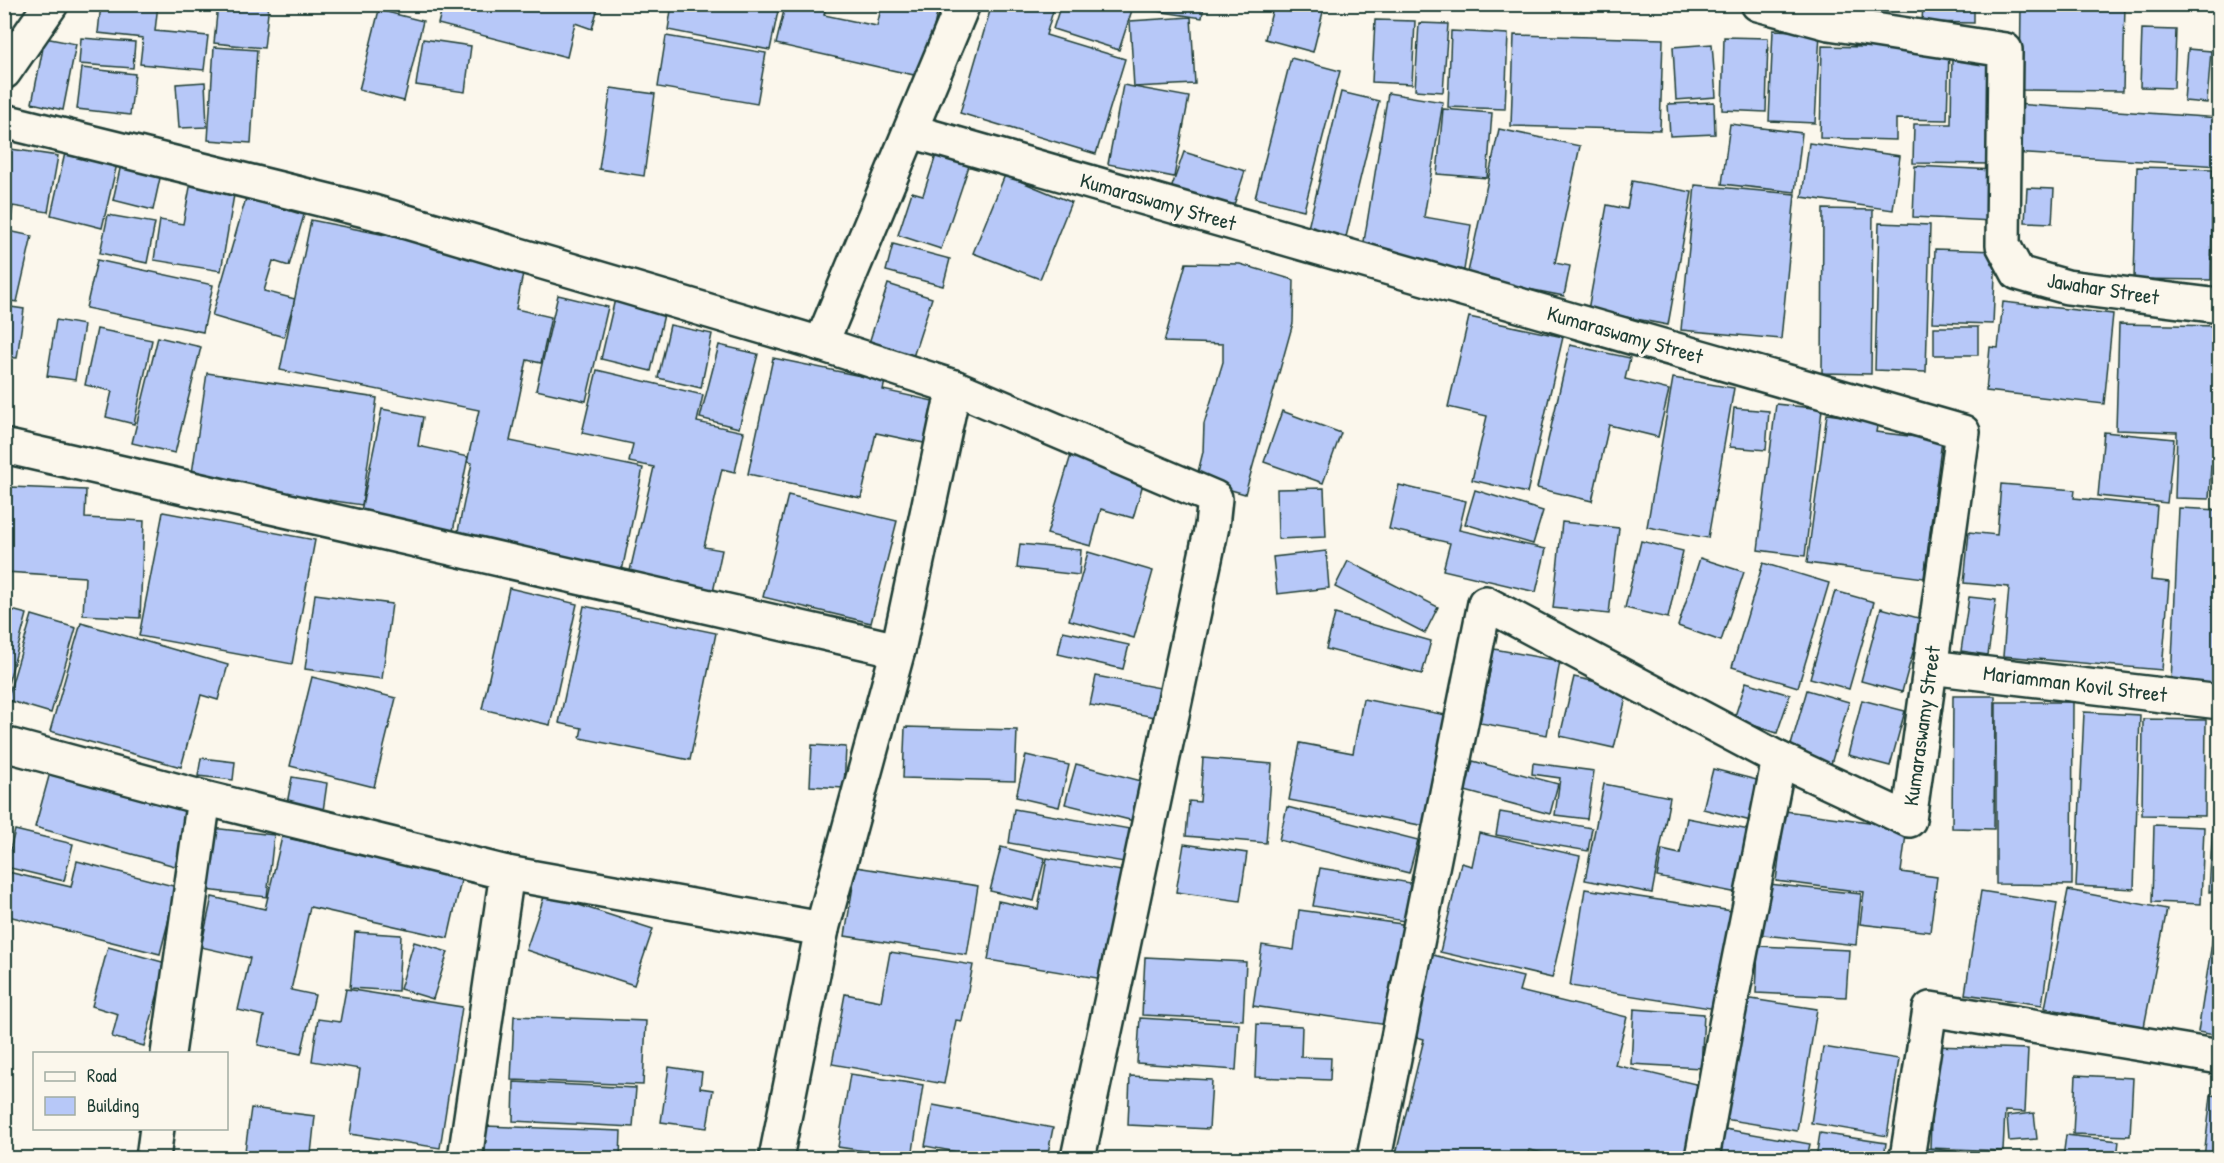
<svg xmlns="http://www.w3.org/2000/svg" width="2224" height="1163" viewBox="0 0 2224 1163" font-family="'Patrick Hand',sans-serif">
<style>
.building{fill:#b7c8f8;stroke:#1f3d34;stroke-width:1.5}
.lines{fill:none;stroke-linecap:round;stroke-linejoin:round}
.street-casing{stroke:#1f3d34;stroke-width:38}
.secondary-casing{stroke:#1f3d34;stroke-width:38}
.street{stroke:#fbf7ec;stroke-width:33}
.secondary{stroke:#fbf7ec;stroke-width:33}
.labels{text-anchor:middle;stroke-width:6;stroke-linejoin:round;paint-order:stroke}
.street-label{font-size:21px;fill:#1f3d34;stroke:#fbf7ec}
</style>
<rect width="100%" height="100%" fill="#fbf7ec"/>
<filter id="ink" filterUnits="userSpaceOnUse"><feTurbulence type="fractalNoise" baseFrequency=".0167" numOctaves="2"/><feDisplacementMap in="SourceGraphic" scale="12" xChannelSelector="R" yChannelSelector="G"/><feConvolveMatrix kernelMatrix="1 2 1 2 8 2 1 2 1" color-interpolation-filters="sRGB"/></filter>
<g filter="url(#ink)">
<g class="building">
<polygon points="101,4 158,4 155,31 208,36 204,70 140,64 143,38 98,33"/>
<polygon points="218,4 269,4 264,48 214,43"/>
<polygon points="443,4 599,4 592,29 575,23 567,57 438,24"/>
<polygon points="672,4 742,4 778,11 770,50 668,30"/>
<polygon points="777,4 827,4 824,15 877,26 882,4 939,4 923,77 776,44 785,6"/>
<polygon points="992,4 1055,4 1046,35 1125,59 1096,154 960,113"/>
<polygon points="1061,4 1134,4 1119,50 1053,29"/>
<polygon points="1151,4 1204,4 1202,18 1150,10"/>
<polygon points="1274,4 1325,4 1313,52 1265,39"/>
<polygon points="1923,4 1974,4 1974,23 1922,22"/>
<polygon points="2021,4 2125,4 2123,91 2020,90"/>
<polygon points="2196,4 2220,4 2220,12 2196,11"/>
<polygon points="379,10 423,21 404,101 359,90"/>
<polygon points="1191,17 1195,84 1134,87 1130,21"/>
<polygon points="1375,20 1415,21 1412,84 1372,82"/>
<polygon points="1419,23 1448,24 1443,92 1415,90"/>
<polygon points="2142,29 2176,30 2174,88 2140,87"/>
<polygon points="1773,30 1820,32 1815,123 1769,121"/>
<polygon points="1451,31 1508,34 1505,109 1448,107"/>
<polygon points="1514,35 1663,39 1660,130 1511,126"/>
<polygon points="666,36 766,53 757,104 658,87"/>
<polygon points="1724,37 1768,38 1766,112 1722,110"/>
<polygon points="45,38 76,44 63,110 32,103"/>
<polygon points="81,38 135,42 133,68 79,64"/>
<polygon points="423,39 471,46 465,92 416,85"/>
<polygon points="1712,44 1716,97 1676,100 1673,47"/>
<polygon points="1822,46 1949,49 1947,120 1896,119 1896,140 1820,138"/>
<polygon points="214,47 257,50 251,143 208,140"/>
<polygon points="2188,49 2211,51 2207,103 2184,101"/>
<polygon points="1291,58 1340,71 1304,210 1255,198"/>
<polygon points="1952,58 1993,59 1992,164 1913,163 1914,124 1951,124"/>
<polygon points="82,68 135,74 130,115 77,109"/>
<polygon points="205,82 207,127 179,128 176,84"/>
<polygon points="1123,85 1189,97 1174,177 1108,164"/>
<polygon points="611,88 655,94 644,176 599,169"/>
<polygon points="1341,92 1379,101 1346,237 1308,228"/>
<polygon points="1388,93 1443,102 1424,217 1471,225 1464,270 1362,254"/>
<polygon points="1714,102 1715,134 1670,136 1668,104"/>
<polygon points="2015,104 2220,118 2220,166 2012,153"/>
<polygon points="1443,109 1492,113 1487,178 1437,174"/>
<polygon points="1730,124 1802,133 1795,192 1722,184"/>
<polygon points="1499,129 1580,146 1555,263 1570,266 1564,296 1467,277"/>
<polygon points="1809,143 1900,156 1893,210 1802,197"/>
<polygon points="4,148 58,156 48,212 13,206 10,225 4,224"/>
<polygon points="938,149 971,160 941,249 898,235 912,192 923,195"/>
<polygon points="1184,152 1245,171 1233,208 1171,189"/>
<polygon points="65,153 117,164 102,228 51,215"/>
<polygon points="122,160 162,169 153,210 113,200"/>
<polygon points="1915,166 1995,170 1993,221 1913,217"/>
<polygon points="2137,167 2213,169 2211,280 2134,279"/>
<polygon points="1005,175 1071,202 1040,279 973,253"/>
<polygon points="1632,181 1692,192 1668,325 1588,310 1607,205 1627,209"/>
<polygon points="191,182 235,189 221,271 154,260 160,220 183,224"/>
<polygon points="1695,185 1795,194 1781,339 1681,330"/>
<polygon points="2027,188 2054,189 2052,223 2025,222"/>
<polygon points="246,198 304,215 289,266 273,261 264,291 295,299 284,337 212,316"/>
<polygon points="1823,209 1873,210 1871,374 1822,373"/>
<polygon points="2220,212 2220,260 2216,260"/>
<polygon points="108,215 155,223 147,263 100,253"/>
<polygon points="311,220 525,263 516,309 551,317 541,363 527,360 510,441 643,468 621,576 457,536 472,463 467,462 479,410 280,370"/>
<polygon points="1879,223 1930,225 1926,372 1875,370"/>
<polygon points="4,230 32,236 17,302 4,300"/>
<polygon points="893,244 950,259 943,286 886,271"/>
<polygon points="1935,249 1996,251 1993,324 1932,322"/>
<polygon points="97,260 213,285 203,332 86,308"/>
<polygon points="1186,263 1240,264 1294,280 1293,323 1245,494 1196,480 1203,452 1204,424 1223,362 1223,344 1164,342"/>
<polygon points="888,284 932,298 912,360 868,346"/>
<polygon points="558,295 608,307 586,401 536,390"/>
<polygon points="615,299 665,310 651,371 601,359"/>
<polygon points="2003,302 2113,314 2104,404 1986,391 1990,347 1998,348"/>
<polygon points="4,306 24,309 17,358 4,357"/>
<polygon points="1469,317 1563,337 1527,493 1472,480 1487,416 1448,407"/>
<polygon points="56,320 84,325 75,380 47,376"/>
<polygon points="2119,324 2220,326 2220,465 2211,465 2209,499 2175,498 2177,432 2116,430"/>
<polygon points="670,325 712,334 701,388 658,378"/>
<rect x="1934" y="327" width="44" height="28"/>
<polygon points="97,329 152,340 134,424 106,417 112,391 85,385"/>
<polygon points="158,337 201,347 175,453 132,443"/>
<polygon points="719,345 758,354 739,428 700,418"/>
<polygon points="1570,345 1630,358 1625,379 1669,390 1658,437 1609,425 1592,501 1537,488"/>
<polygon points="773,358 885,381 883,390 933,401 924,443 876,433 861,498 748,474"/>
<polygon points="597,370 703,395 697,422 744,432 735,472 722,469 704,547 722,550 712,597 686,591 688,584 630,571 654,467 629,462 633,444 582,433"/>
<polygon points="207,373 377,398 362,505 191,480"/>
<polygon points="1673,378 1734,388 1708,538 1647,527"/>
<polygon points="1776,404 1822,409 1805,556 1758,550"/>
<polygon points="1734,408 1769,411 1766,450 1730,447"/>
<polygon points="382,409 423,417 418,446 468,457 452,536 360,516"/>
<polygon points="1282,411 1341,433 1323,483 1264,462"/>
<polygon points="1827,414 1878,421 1876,432 1942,440 1924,578 1807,563"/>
<polygon points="2104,432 2174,439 2167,503 2098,496"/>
<polygon points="1071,455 1145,477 1133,518 1101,509 1091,546 1047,534"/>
<polygon points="2001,484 2075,490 2074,498 2157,506 2151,580 2169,582 2162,670 2003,656 2009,587 1964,583 1969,532 1997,535"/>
<polygon points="1399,485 1466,501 1459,530 1546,549 1536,592 1443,570 1450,543 1389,529"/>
<polygon points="10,487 86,490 85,518 144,521 140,618 83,615 85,577 5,572"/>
<polygon points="1324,488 1326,537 1278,539 1277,489"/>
<polygon points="1475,490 1543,511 1533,544 1465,524"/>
<polygon points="788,495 897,521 871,623 763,597"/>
<polygon points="2179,508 2220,510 2220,685 2171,682"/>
<polygon points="163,512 315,540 292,664 139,636"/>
<polygon points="1562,522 1619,528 1609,614 1553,608"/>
<polygon points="1641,541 1683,551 1668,618 1625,608"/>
<polygon points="1020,544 1081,550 1079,575 1017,568"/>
<polygon points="1326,551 1329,588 1277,594 1273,557"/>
<polygon points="1088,552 1153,571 1134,638 1069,620"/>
<polygon points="1700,558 1744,572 1721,641 1678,626"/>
<polygon points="1348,561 1438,607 1425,633 1335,587"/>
<polygon points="1763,563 1829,583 1798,687 1732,667"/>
<polygon points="509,588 577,604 550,725 482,709"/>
<polygon points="1835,591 1874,602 1849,689 1810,678"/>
<polygon points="315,594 392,604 382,679 305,669"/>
<polygon points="1969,597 1996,600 1988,655 1961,651"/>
<polygon points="584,606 716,633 690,760 580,738 582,728 559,723"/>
<polygon points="4,608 27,614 4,699"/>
<polygon points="1881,608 1922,619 1902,692 1861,681"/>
<polygon points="1335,614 1431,641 1422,674 1326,649"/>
<polygon points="32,615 76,628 51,713 7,700"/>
<polygon points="81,623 228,665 218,700 201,695 181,767 50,731"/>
<polygon points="1063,631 1129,645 1123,669 1058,654"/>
<polygon points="1494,649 1560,661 1547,735 1480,723"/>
<polygon points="1096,676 1171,690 1165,719 1090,705"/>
<polygon points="312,677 396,698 374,787 290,766"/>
<polygon points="1574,677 1628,689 1614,748 1560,736"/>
<polygon points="1746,682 1790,695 1777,733 1734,719"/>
<polygon points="1807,690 1849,702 1831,764 1789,752"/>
<polygon points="1953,696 1995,696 1994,829 1952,828"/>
<polygon points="1363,699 1446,715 1425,826 1289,800 1300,743 1353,753"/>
<polygon points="1862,700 1905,711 1890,766 1848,755"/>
<polygon points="1996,702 2073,702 2072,885 1996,884"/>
<polygon points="2084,712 2140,715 2134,889 2076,886"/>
<polygon points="2143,719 2206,720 2205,816 2142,815"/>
<polygon points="905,727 1017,730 1015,781 903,778"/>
<polygon points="812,745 846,747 844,788 810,786"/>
<polygon points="1026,755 1069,765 1059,807 1016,797"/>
<polygon points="201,758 235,762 233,780 198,776"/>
<polygon points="1203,758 1272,764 1266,843 1186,836 1189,801 1200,802"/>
<polygon points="1473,761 1558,784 1550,814 1465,791"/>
<polygon points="1533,763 1594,771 1587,819 1555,815 1560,778 1532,774"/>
<polygon points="1076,764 1149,783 1138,822 1065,804"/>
<polygon points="51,769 191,807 175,866 35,827"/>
<polygon points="1713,769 1761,781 1751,821 1703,809"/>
<polygon points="292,777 327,783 323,811 287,804"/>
<polygon points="1604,784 1670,797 1652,893 1585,880"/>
<polygon points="1287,807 1418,840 1409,873 1279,840"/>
<polygon points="1014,809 1136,830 1130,863 1009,843"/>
<polygon points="1785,811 1907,827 1901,872 1937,877 1930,932 1860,924 1864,892 1776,881"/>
<polygon points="1500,812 1592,828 1588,851 1496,835"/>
<polygon points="1687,818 1760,832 1748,895 1657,877 1662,850 1680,854"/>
<polygon points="2213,822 2220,823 2220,892 2209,892"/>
<polygon points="2154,825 2204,827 2201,904 2152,902"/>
<polygon points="212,828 274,835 267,897 205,890"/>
<polygon points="15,830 73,844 64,881 6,867"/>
<polygon points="1479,833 1580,856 1552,978 1440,952 1461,863 1472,866"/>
<polygon points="282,837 462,876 448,938 310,907 291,990 315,995 301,1054 258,1045 264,1016 238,1010 250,958 201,947 212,897 265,909"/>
<polygon points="1184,844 1247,853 1240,901 1176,892"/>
<polygon points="1001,847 1045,858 1034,901 990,891"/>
<polygon points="1047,858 1133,873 1115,981 988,960 998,901 1038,909"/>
<polygon points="77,861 177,887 160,954 4,915 4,871 71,887"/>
<polygon points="856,867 978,886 967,955 845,936"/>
<polygon points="1320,868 1411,883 1404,921 1313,906"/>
<polygon points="1760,883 1861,894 1856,945 1754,934"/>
<polygon points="1585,889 1732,911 1716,1009 1570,986"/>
<polygon points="2068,890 2167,909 2144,1027 2045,1008"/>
<polygon points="1981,891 2057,903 2042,1005 1965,994"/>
<polygon points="545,894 653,929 634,985 526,950"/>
<polygon points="1299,910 1409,925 1395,1026 1253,1006 1262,945 1294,950"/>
<polygon points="2216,917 2220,917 2220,1036 2198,1032"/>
<polygon points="355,932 401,935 398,991 350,988"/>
<polygon points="414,942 448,952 433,999 400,989"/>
<polygon points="1758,946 1849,950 1846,997 1756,993"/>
<polygon points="108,947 166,963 144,1046 112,1037 118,1014 92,1006"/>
<polygon points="890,952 973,965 962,1021 956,1020 944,1084 832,1064 845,994 881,1001"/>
<polygon points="1433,955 1523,977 1519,991 1627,1017 1615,1065 1704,1086 1686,1158 1564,1158 1529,1150 1526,1158 1395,1158 1424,1039 1413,1036"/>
<polygon points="1145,957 1246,962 1243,1020 1142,1015"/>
<polygon points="346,989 462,1007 440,1148 350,1134 360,1069 312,1061 318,1019 340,1022"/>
<polygon points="1745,998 1817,1009 1797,1131 1724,1119"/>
<polygon points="1634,1009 1704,1014 1701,1068 1631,1064"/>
<polygon points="514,1016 646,1021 643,1085 511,1080"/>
<polygon points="1140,1018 1239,1024 1236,1070 1137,1063"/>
<polygon points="1257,1024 1302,1026 1301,1057 1331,1058 1330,1080 1255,1077"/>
<polygon points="1934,1046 2028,1049 2025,1112 2005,1111 2003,1151 1930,1148"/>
<polygon points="1823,1047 1899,1059 1887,1136 1811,1123"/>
<polygon points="669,1067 702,1072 700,1088 713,1090 707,1128 661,1122"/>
<polygon points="850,1074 923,1085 912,1158 838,1147"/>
<polygon points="2076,1075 2133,1078 2130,1136 2073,1134"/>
<polygon points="1130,1076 1212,1080 1209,1129 1128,1125"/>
<polygon points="514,1082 636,1088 633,1127 513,1121"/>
<polygon points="2211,1095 2220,1096 2220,1158 2204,1158"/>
<polygon points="933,1105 1053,1128 1047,1158 988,1158 925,1146"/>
<polygon points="251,1108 315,1116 311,1154 349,1158 244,1158"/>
<polygon points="2034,1113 2037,1139 2009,1141 2007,1116"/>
<polygon points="486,1126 621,1131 620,1158 485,1158"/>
<polygon points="1725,1129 1810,1144 1807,1158 1720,1158"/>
<polygon points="1820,1133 1886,1143 1884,1158 1816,1158"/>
<polygon points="2066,1135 2119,1141 2117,1158 2063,1158"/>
<polygon points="1925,1148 1995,1156 1995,1158 1924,1158"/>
<polygon points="823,1155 844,1158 822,1158"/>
</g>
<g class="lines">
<defs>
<g id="street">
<polyline points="1758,4 1829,23 2005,50 2003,245 2018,273 2067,287 2220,306"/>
<polyline points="4,121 373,212 821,344 954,387 1215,498 1212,526 1078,1158"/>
<polyline points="911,131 1963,432 1909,820 1779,759 1485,603 1374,1158"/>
<polyline points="821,344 963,4"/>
<polyline points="4,446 898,650"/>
<polyline points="1930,667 2220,702"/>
<polyline points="4,744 204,798 507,873 822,929"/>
<polyline points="168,1054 204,798"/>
<polyline points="153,1158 157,1128"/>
<polyline points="465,1158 507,873"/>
<polyline points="776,1158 822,929 898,650 954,387"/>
<polyline points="1702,1158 1726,1025 1779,759"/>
<polyline points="1907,1158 1930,1009 2220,1057"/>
</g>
<polyline id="secondary" points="4,72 51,4"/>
</defs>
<use href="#street" class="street-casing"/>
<use href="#secondary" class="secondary-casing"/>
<use href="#street" class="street"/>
<use href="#secondary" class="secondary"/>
</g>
</g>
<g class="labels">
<g class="street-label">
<text transform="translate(1158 202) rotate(16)" y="7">Kumaraswamy Street</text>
<text transform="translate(2103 289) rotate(9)" y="7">Jawahar Street</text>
<text transform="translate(1625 335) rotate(16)" y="7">Kumaraswamy Street</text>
<text transform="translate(2075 684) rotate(7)" y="7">Mariamman Kovil Street</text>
<text transform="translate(1922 726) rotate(-82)" y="7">Kumaraswamy Street</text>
</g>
</g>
<rect width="2224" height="1163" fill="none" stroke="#fbf7ec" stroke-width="24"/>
<rect x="12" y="12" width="2200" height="1139" fill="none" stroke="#1f3d34" stroke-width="2" filter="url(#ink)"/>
<rect x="33" y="1052" width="195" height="78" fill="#fbf7ec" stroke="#a3ada2" stroke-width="1.5"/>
<rect x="45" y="1072" width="30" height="9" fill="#fbf7ec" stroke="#a3ada2" stroke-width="1.5"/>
<text x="87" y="1082" font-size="18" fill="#1f3d34">Road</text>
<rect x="45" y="1097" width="30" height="18" fill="#b7c8f8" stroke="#a3ada2" stroke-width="1.5"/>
<text x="87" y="1112" font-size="18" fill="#1f3d34">Building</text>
</svg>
